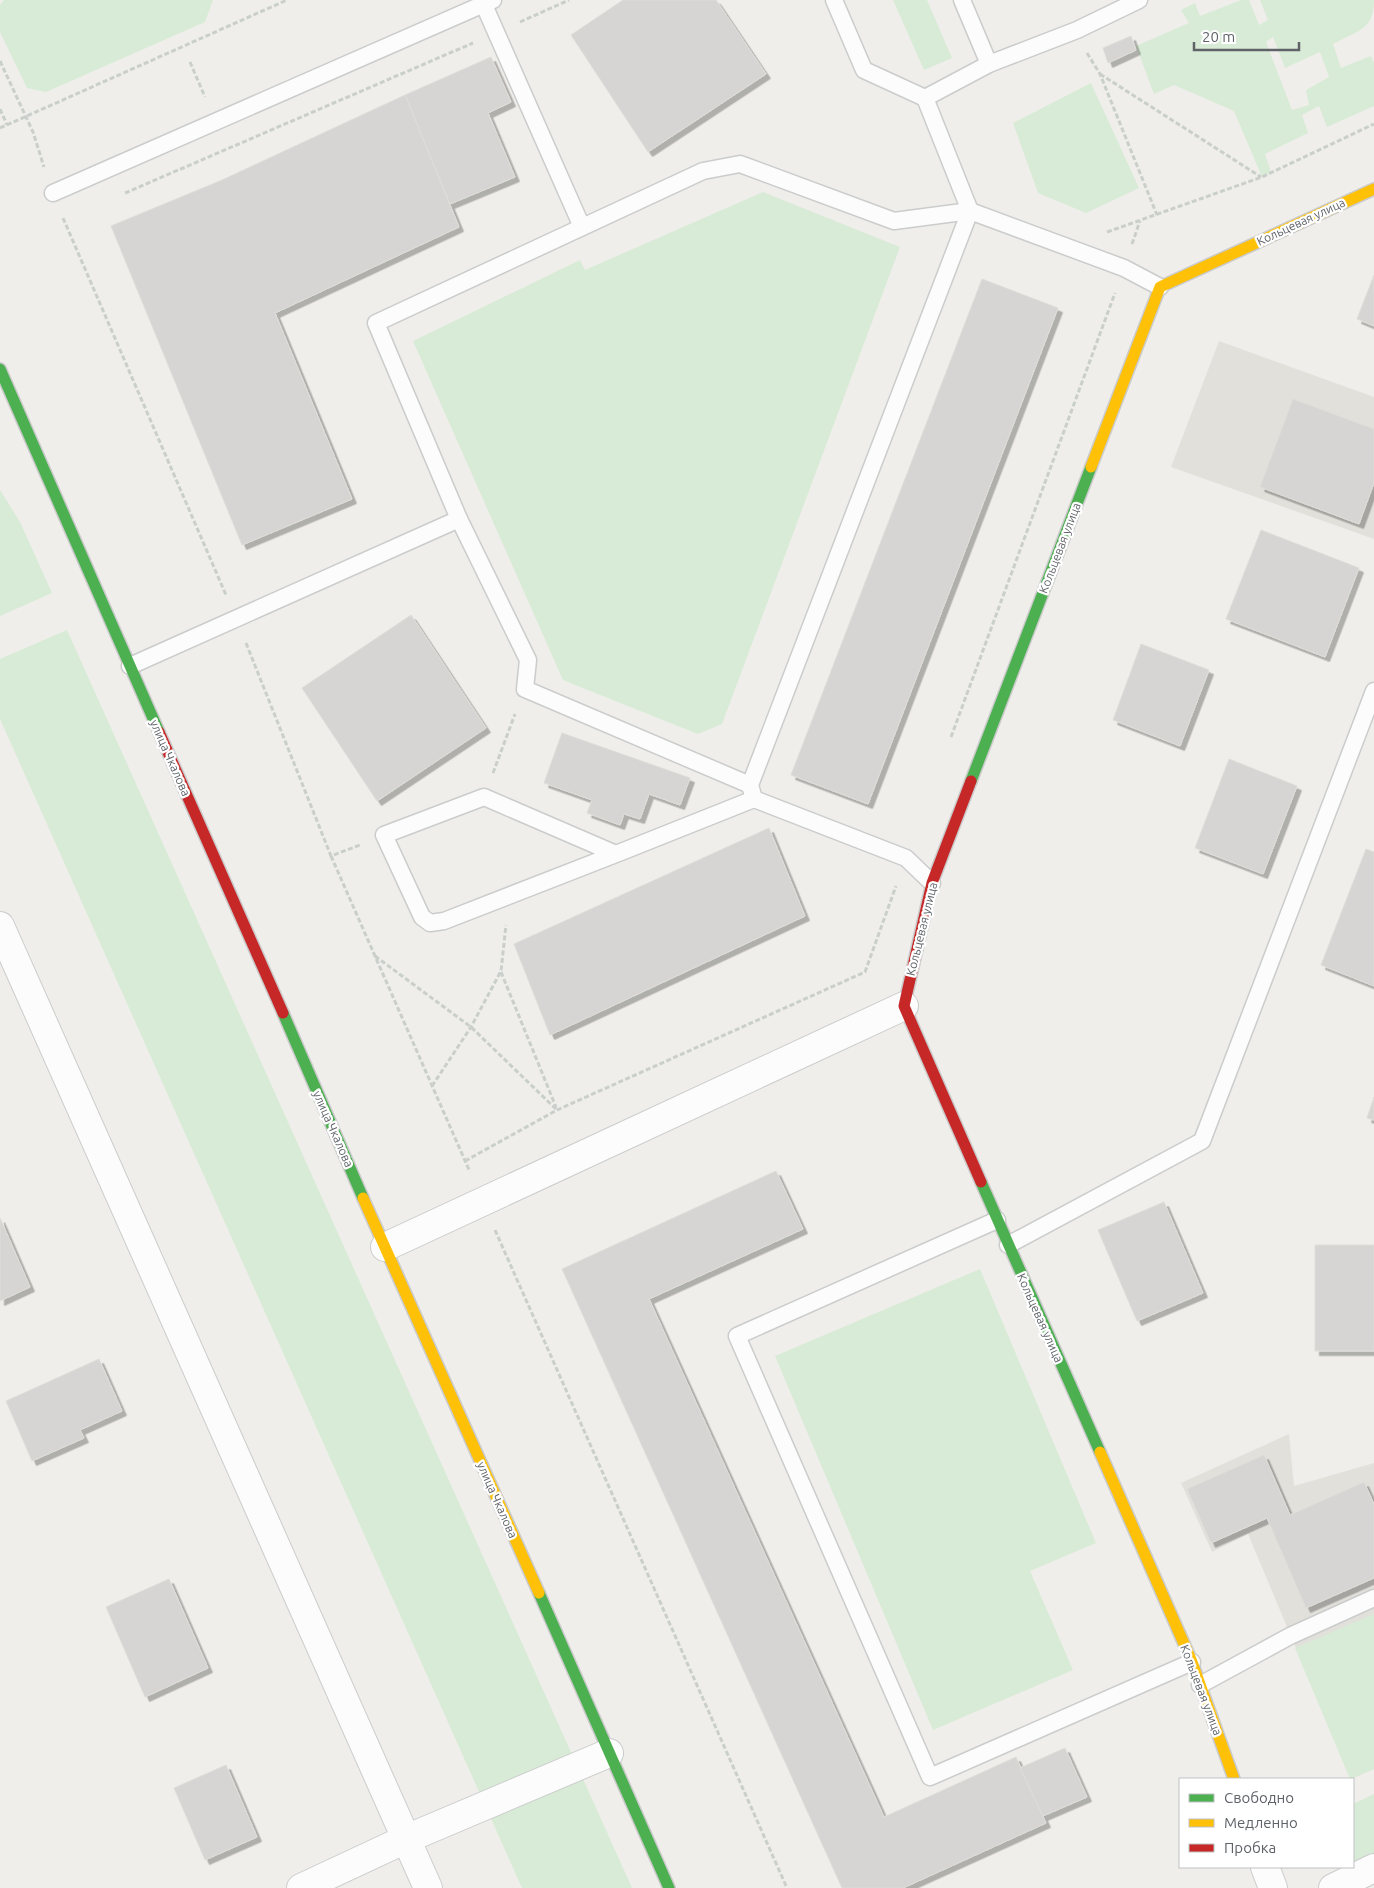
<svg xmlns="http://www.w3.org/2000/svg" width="1374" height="1888" viewBox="0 0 1374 1888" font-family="Ubuntu,sans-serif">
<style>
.education{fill:#e2e0da}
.green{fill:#d8ebd6;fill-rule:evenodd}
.building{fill:#d6d5d3;stroke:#deddd9;filter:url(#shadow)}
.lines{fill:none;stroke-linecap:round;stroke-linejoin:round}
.lane-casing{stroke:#cbcccc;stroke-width:19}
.street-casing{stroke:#cbcccc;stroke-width:30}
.fast-casing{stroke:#cacacb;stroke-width:14}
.slow-casing{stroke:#cacacb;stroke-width:14}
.jam-casing{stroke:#cacacb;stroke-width:14}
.path{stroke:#cacfcc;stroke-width:3;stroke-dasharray:5 2.5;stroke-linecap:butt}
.lane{stroke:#fdfcfc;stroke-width:16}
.street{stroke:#fdfcfc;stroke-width:28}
.fast{stroke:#4caf50;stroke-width:11}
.slow{stroke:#ffc107;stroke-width:11}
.jam{stroke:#c62828;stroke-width:11}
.labels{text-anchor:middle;stroke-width:4.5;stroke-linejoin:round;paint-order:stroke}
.street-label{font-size:12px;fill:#5f6368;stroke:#fff}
</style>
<defs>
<filter id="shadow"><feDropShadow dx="4.5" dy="4.5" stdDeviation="0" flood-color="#0004"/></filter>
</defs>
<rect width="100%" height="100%" fill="#efeeea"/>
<g class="education">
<polygon points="1219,341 1374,397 1374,539 1171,467"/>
<polygon points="1289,1434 1294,1486 1374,1463 1374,1769 1351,1779 1248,1534 1212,1552 1181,1483"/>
</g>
<g class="green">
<polygon points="4,0 213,0 205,22 46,92 27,88 0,32 0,5"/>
<polygon points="893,0 927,0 952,58 924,70"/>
<path d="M1241,0H1249L1259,25L1268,20L1260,0H1374C1374,31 1356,31 1333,44L1341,68L1371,56L1374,63V106L1327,127L1319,106L1302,115L1308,133L1265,154L1271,172L1262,177L1234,111L1174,85L1154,94L1136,46L1189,23L1181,10L1195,3L1200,16ZM1273,37L1285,68L1320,52L1329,77L1306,90L1309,105L1292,110L1266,42Z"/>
<polygon points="1091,83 1139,188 1086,213 1038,193 1013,123"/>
<polygon points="763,192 900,247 722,724 698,734 563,680 413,341 580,260 585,270"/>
<polygon points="0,490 20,522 52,593 0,616"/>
<polygon points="67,630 632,1888 522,1888 0,719 0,659"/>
<polygon points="980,1269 1096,1543 1030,1571 1073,1670 933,1730 775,1356"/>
<polygon points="1374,1614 1374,1769 1350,1779 1295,1648"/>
<polygon points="1374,1794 1374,1853 1353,1863 1353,1804"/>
</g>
<g class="building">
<polygon points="623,0 716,0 766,74 648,152 571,35"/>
<polygon points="1131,36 1136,50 1108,63 1103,48"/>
<polygon points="491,57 511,102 488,113 515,177 450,204 405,95"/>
<polygon points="405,95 459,227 275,313 352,499 242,545 111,226 222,180"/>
<polygon points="1374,275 1374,326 1357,319"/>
<polygon points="982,279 1058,308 868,804 791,775"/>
<polygon points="1293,399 1374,429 1374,483 1359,524 1260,487"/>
<polygon points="1261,530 1359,568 1325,657 1226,619"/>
<polygon points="411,615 486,728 377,801 302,688"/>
<polygon points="1141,644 1209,670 1180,746 1113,720"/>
<polygon points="562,733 690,778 680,805 649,794 640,819 624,814 620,825 587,813 592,800 544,783"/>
<polygon points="1229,759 1297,786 1263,874 1195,848"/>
<polygon points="769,828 805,916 550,1035 514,944"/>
<polygon points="1366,849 1374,852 1374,986 1321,965"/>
<polygon points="1374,1097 1374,1120 1367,1118"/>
<polygon points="776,1171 803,1229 649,1299 884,1817 1016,1757 1046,1823 903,1888 842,1888 562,1269"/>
<polygon points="1164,1202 1203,1293 1137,1321 1098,1230"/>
<polygon points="0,1218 30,1287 0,1301"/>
<rect x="1315" y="1245" width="59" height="106"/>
<polygon points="99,1359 122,1411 80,1430 84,1438 32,1461 6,1401"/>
<polygon points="1264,1455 1290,1515 1364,1482 1374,1504 1374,1578 1306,1608 1267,1518 1211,1543 1187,1489"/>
<polygon points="169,1579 208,1668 145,1697 106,1607"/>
<polygon points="1065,1748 1087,1797 1043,1816 1020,1768"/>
<polygon points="226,1765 257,1837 205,1860 174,1788"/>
</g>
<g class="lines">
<defs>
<g id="lane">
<polyline points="834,0 864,70 925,98"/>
<polyline points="962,0 989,64"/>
<polyline points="484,5 582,227"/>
<polyline points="53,193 493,0"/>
<polyline points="130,666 459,519"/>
<polyline points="750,785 525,689 528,660 459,519 376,323 703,171 740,164 894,221 970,211 925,98 989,64 1077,30 1139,0"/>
<polyline points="616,854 444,921 430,923 422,917 384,835 484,797 616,854 754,799"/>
<polyline points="932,883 906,858 754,799 750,785 970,211 1124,268 1160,287"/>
<polyline points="997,1220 737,1336 930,1777 1192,1662"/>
<polyline points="1008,1245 1202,1141 1374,691"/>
<polyline points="1200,1685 1290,1636 1374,1598"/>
</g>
<g id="street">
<polyline points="0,926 428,1888"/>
<polyline points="385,1247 904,1006"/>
<polyline points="1265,1867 1273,1888"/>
<polyline points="301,1888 406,1839 609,1753"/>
<polyline points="1333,1888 1374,1868"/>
</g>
<g id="fast">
<polyline points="0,369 159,732"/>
<polyline points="971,781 1091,467"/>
<polyline points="283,1013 363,1198"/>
<polyline points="981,1182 1100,1452"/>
<polyline points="539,1593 669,1888"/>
</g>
<g id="slow">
<polyline points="1091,467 1160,287 1374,189"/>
<polyline points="363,1198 539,1593"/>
<polyline points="1100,1452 1192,1662 1234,1779"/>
</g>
<g id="jam">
<polyline points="159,732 283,1013"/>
<polyline points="971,781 932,883 904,1006 981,1182"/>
</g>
</defs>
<use href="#lane" class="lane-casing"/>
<use href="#street" class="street-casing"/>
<use href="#fast" class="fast-casing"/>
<use href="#slow" class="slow-casing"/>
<use href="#jam" class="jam-casing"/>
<g class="path">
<polyline points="520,22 569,0"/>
<polyline points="1087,53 1100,74 1157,215"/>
<polyline points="0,61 33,132 44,167"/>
<polyline points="190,62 205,97"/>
<polyline points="1100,74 1261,177"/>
<polyline points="0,109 7,125"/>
<polyline points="0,128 287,0"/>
<polyline points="125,193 473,43"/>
<polyline points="63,218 226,595"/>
<polyline points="1107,232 1262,177 1374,124"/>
<polyline points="1132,244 1140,221"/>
<polyline points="246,643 331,856 360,845"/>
<polyline points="951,737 1115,293"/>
<polyline points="493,773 515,714"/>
<polyline points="331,856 470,1172"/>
<polyline points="375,956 471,1027 557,1110"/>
<polyline points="501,972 556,1107"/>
<polyline points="432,1086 471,1027 501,971 506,925"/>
<polyline points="465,1161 557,1110 865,972 896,886"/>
<polyline points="495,1230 787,1888"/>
</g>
<use href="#lane" class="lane"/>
<use href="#street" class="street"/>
<use href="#fast" class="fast"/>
<use href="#slow" class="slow"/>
<use href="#jam" class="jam"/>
</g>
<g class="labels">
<g class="street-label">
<text transform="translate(1301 222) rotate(-25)" y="4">Кольцевая улица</text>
<text transform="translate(1060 548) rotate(-69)" y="4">Кольцевая улица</text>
<text transform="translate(170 758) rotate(66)" y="4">улица Чкалова</text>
<text transform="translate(922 929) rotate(-76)" y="4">Кольцевая улица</text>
<text transform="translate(333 1129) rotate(66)" y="4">улица Чкалова</text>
<text transform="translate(1040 1318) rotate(66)" y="4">Кольцевая улица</text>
<text transform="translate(497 1500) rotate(66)" y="4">улица Чкалова</text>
<text transform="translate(1201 1690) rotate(69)" y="4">Кольцевая улица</text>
</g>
</g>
<rect x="1179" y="1778" width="175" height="90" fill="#ffffff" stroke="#bfc1c3"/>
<rect x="1189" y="1794" width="25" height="8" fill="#4caf50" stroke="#bfc1c3"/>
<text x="1224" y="1803" font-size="15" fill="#5f6368">Свободно</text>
<rect x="1189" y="1819" width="25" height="8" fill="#ffc107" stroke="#bfc1c3"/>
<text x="1224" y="1828" font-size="15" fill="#5f6368">Медленно</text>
<rect x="1189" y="1844" width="25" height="8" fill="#c62828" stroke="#bfc1c3"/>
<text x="1224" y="1853" font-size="15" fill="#5f6368">Пробка</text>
<path d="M1194 42v8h105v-8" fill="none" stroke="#5f6368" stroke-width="2.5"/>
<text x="1202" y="42" font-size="15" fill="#5f6368" stroke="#ffffff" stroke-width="4" paint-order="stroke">20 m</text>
</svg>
